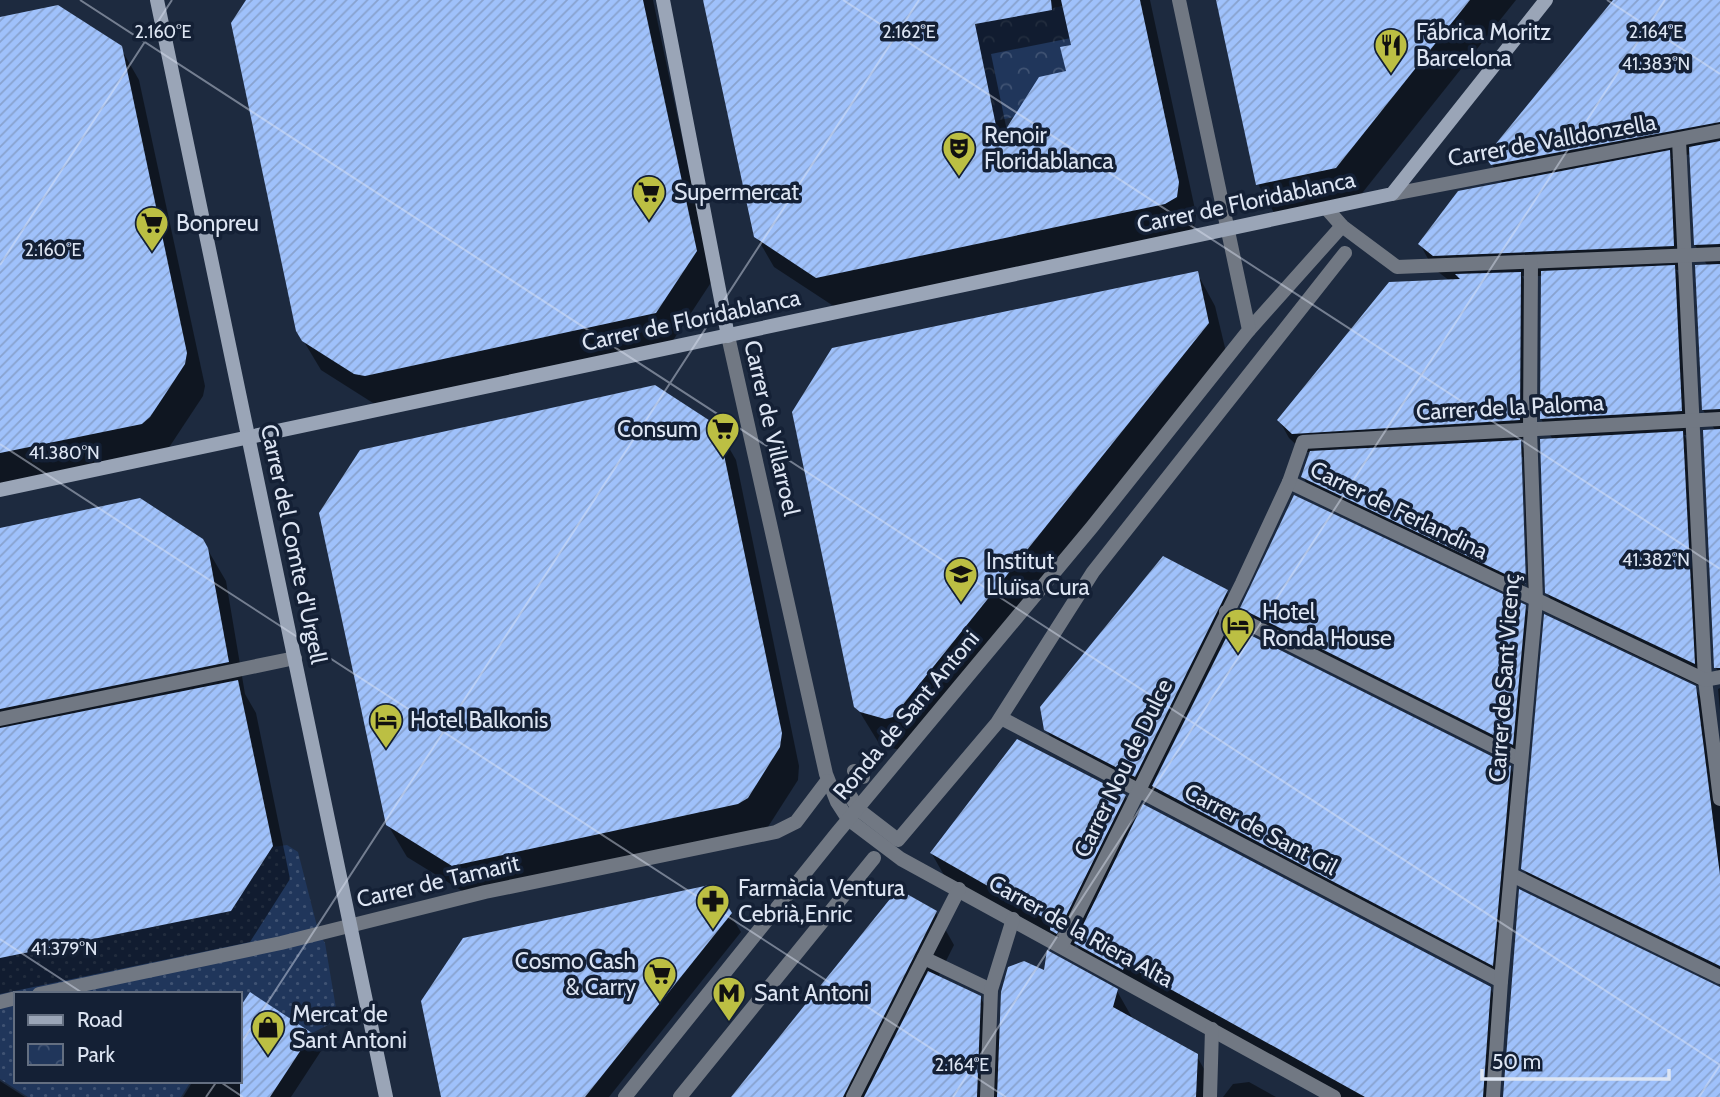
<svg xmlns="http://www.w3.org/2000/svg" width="1720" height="1097" viewBox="0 0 1720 1097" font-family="Cabin,sans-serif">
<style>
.grass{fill:url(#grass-dots)}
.park{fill:url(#park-crowns)}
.shadow{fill:#0007;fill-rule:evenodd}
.building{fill:url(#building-hatch)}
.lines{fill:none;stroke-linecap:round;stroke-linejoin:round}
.street{stroke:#717883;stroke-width:14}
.secondary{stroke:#9aa5b7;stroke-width:14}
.ticks{fill:none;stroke:#dde5f3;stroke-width:2;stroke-opacity:0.45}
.labels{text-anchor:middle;stroke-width:7;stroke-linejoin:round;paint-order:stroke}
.poi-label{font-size:23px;fill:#dde5f3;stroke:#142035;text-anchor:start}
.street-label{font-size:23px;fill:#dde5f3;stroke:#142035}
.ticks-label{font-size:18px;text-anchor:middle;fill:#dde5f3;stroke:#142035;stroke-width:7;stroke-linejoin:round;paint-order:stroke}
</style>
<defs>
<pattern id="grass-dots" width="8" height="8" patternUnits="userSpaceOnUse" patternTransform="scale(1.75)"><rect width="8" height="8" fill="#20365b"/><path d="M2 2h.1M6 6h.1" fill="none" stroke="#405373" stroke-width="1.8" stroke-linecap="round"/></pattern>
<pattern id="park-crowns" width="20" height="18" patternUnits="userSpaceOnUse" patternTransform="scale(1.75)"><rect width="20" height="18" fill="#20365b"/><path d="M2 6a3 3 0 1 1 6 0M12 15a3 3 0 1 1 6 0" fill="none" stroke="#405373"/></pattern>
<pattern id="building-hatch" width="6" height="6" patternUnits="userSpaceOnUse" patternTransform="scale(1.75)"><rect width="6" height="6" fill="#9fc1fb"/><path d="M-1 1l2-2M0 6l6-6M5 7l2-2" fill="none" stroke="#88a2ce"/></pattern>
</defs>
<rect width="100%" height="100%" fill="#1d2a3f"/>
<polygon class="grass" points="287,845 298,852 319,934 325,943 338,1020 312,1033 250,992 240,1007 240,994 16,994 16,1081 191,1081 181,1097 28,1097 0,1079 0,958 231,911 273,847"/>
<polygon class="park" points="1063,6 1071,45 1061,48 1066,71 1014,117 995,121 975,24"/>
<g class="shadow">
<polygon points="248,0 653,0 712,281 672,342 383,405 373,403 321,370 297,330"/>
<path d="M705,0H1150L1196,214L1194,228L1183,234L835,307L774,267L756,236ZM1071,38L1073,46L1068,73L1007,131L991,54Z"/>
<polygon points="1218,0 1516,0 1355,202 1277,218 1258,184"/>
<path d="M1615,0H1720V675L1716,668L1715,430L1703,410L1707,265L1695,245L1691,154L1672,158L1683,176L1687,270H1676L1688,291L1695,435H1684L1698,460L1710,691L1563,621L1547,593L1553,440L1541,419L1542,276H1522L1531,292L1530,438L1518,439L1530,458L1534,599L1313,494L1303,477L1312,452H1304L1289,438L1279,420L1450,281L1433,268L1420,244L1503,184L1488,157ZM1520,457H1523L1528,593H1524Z"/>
<polygon points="0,19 120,47 139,80 205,386 203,396 168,449 0,489"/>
<polygon points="1197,273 1215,306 1227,356 904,751 880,745 856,706"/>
<polygon points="717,427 736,460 799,766 798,780 766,830 472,897 407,857 388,825"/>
<polygon points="0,530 202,540 226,581 245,694 256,713 290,879 250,942 0,994"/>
<polygon points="1226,591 1242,619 1237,630 1510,767 1524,792 1506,988 1168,810 1157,791 1150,804 1062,757 1046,729"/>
<polygon points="1525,607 1537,628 1524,765 1254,629 1242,608"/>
<polygon points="1695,688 1710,714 1720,794 1720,983 1538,894 1523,868"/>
<polygon points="1720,688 1720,710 1718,689"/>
<polygon points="1125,796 1138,818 1490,988 1505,1014 1499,1097 1334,1097 1090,968 1076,944 1070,956 945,877 932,854"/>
<polygon points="936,913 954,945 938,977 980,997 1001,1033 1045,972 1117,991 1134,1021 1196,1055 1215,1088 1215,1097 733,1097"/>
<polygon points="730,914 741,932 609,1097 443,1097"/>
<polygon points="250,994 311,1034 321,1051 291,1097 183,1097 193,1081 240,1081 240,1010"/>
<polygon points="0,1081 25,1097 0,1097"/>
<polygon points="1249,1082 1276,1097 1223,1097 1233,1084"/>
</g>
<g class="building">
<polygon points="246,0 643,0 697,251 656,313 365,376 354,374 302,341 296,331 231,23"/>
<polygon points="703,0 1051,0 1052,10 975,24 999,140 1039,77 1066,71 1060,47 1071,45 1061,0 1140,0 1179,182 1177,197 1165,204 816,278 754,237"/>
<polygon points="1216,0 1470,0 1336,168 1256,185"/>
<polygon points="1613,0 1720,0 1720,122 1491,165 1485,157"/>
<polygon points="58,5 122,46 187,353 185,364 168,390 150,417 142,424 0,453 0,17"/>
<polygon points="1720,141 1720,244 1694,245 1689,147"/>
<polygon points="1670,150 1674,246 1433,256 1418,244 1458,191"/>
<polygon points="1720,264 1720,409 1702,410 1695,265"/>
<polygon points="1675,265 1682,411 1540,419 1541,271"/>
<polygon points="1198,271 1209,323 893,717 885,719 860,712 854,707 792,412 832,348"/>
<polygon points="1521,272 1520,420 1292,434 1277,420 1389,282 1460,279 1455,274"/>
<polygon points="655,385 718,426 782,733 780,747 748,798 738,804 452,866 386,825 319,513 360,450"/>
<polygon points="1720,429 1720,668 1714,668 1703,430"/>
<polygon points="1683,431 1695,664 1545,593 1540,439"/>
<polygon points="1521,440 1526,584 1301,477 1310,451"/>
<polygon points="1294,495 1526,605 1513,745 1240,608"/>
<polygon points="140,498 203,539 208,548 229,662 0,709 0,528"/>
<polygon points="1163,556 1228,590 1135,777 1044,730 1040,707"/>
<polygon points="1544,614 1696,686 1720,875 1720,966 1521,869"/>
<polygon points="1232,626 1511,766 1493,966 1152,786"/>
<polygon points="238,680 273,846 231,911 0,958 0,728"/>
<polygon points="1017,739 1126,795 1057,934 1050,930 1051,922 930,853"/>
<polygon points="1143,804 1491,987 1483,1097 1365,1097 1125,964 1123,970 1074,943"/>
<polygon points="714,884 732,913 585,1097 441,1097 421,1001 463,938"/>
<polygon points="898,889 937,911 843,1097 731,1097"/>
<polygon points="1519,889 1720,987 1720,1097 1503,1097"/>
<polygon points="1047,950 1118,989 1113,1007 1198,1054 1196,1097 997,1097 1001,992 1008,967 1024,961 1044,970"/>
<polygon points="928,971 981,996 977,1097 864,1097"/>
<polygon points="250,992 312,1033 270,1097 240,1097 240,1007"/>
</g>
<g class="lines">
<g class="street">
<polyline points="1679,140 1705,680 1720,799"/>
<polyline points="1393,194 1720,131"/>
<polyline points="1327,209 1342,226 1397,267 1720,254"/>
<polyline points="1249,330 1342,226"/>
<polyline points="728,336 826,774 837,802 848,819 901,859 1334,1097"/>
<polyline points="1289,482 1705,680 1720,677"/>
<polyline points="1226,612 1521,760"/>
<polyline points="1001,718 1501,981"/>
<polyline points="0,719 295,658"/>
<polyline points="854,771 863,777"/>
<polyline points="846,789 859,810 898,840 997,723 1093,572 1345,253"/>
<polyline points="1512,875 1720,977"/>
<polyline points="1062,945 1242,583 1289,482 1303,442 1720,419"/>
<polyline points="924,958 991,990"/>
<polyline points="39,994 281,943 485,892 776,832 796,822 827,781"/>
<polyline points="0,1002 16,998"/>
<polyline points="625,1097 837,833 1092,527 1249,330 1179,0"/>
<polyline points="680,1097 874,858"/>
<polyline points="853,1097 959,889"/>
<polyline points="987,1097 991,990 1013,919"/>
<polyline points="1210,1097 1212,1029"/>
<polyline points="1493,1097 1501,981 1536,601 1530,429 1531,262"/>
</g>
<g class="secondary">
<polyline points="157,0 386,1097"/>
<polyline points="663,0 728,336"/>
<polyline points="0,490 1392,194 1546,0"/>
</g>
</g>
<path class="ticks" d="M80,0L1720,1065M843,0L1720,569M1607,0L1720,74M0,265L172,0M0,444L1006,1097M0,939L84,994M240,1045L919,0M219,1081L243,1097M206,1097L217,1081M953,1097L1665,0M1699,1097L1720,1065"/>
<defs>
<symbol id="restaurant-pin" viewBox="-11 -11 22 30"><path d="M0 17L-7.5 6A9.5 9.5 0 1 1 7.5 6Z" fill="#bcbf43" stroke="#142035"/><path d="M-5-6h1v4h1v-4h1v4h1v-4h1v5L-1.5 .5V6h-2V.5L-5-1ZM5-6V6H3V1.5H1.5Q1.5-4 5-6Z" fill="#111"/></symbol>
<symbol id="theatre-pin" viewBox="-11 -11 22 30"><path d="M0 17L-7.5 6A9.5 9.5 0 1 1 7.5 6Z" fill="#bcbf43" stroke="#142035"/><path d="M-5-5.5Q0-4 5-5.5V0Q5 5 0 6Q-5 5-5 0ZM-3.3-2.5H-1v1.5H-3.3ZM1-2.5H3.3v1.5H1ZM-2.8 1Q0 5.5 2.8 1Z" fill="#111"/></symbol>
<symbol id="supermarket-pin" viewBox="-11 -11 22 30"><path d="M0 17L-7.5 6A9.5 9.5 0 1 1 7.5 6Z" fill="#bcbf43" stroke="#142035"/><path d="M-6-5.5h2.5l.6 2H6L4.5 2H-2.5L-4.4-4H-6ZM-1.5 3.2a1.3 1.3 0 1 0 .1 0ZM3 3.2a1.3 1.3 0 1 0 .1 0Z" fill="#111"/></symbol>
<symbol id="school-pin" viewBox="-11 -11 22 30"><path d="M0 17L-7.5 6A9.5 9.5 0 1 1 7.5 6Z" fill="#bcbf43" stroke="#142035"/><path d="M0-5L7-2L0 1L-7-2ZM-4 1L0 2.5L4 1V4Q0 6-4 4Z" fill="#111"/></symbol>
<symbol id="hotel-pin" viewBox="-11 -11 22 30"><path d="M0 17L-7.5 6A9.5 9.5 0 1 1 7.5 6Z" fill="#bcbf43" stroke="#142035"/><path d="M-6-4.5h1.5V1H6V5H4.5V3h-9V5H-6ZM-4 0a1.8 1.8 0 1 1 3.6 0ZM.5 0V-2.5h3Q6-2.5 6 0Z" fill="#111"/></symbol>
<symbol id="pharmacy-pin" viewBox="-11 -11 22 30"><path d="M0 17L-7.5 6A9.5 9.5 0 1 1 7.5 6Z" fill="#bcbf43" stroke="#142035"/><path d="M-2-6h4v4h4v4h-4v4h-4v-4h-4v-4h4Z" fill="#111"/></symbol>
<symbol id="metro-pin" viewBox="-11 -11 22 30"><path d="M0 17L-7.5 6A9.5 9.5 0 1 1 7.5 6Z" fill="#bcbf43" stroke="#142035"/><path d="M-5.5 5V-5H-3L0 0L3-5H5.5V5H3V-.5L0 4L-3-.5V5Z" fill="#111"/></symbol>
<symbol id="shop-pin" viewBox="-11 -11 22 30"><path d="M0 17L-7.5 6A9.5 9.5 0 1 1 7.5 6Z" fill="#bcbf43" stroke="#142035"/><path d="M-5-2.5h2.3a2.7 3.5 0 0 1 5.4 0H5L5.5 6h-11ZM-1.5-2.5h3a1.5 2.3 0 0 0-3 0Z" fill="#111"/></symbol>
</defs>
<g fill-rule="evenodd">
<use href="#restaurant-pin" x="1372" y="26" width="38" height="52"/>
<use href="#theatre-pin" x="940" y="129" width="38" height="52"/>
<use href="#supermarket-pin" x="630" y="173" width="38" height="52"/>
<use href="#supermarket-pin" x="133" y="204" width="38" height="52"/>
<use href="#supermarket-pin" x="704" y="410" width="38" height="52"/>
<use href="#school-pin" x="942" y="555" width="38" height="52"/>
<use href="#hotel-pin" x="1219" y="606" width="38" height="52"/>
<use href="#hotel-pin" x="367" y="701" width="38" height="52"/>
<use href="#pharmacy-pin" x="694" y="882" width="38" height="52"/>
<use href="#supermarket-pin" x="641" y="955" width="38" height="52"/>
<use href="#metro-pin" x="710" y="974" width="38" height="52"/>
<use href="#shop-pin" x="249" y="1008" width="38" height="52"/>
</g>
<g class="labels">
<g class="poi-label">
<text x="1416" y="40">Fábrica Moritz<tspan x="1416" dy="26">Barcelona</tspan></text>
<text x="984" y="143">Renoir<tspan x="984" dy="26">Floridablanca</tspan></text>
<text x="674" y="200">Supermercat</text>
<text x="176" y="231">Bonpreu</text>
<text x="698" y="437" text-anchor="end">Consum</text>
<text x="986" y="569">Institut<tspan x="986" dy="26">Lluïsa Cura</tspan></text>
<text x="1262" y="620">Hotel<tspan x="1262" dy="26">Ronda House</tspan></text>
<text x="410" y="728">Hotel Balkonis</text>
<text x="738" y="896">Farmàcia Ventura<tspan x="738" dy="26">Cebrià,Enric</tspan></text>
<text x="636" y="969" text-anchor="end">Cosmo Cash<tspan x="636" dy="26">&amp; Carry</tspan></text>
<text x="754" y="1001">Sant Antoni</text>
<text x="292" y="1022">Mercat de<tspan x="292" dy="26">Sant Antoni</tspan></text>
</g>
<g class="street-label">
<text transform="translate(1552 140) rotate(-10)" y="8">Carrer de Valldonzella</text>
<text transform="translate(1246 202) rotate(-12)" y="8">Carrer de Floridablanca</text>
<text transform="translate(691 320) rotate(-12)" y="8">Carrer de Floridablanca</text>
<text transform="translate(1510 407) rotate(-3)" y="8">Carrer de la Paloma</text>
<text transform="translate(772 428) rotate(77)" y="8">Carrer de Villarroel</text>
<text transform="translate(1399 510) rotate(26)" y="8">Carrer de Ferlandina</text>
<text transform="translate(294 544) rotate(78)" y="8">Carrer del Comte d'Urgell</text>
<text transform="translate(1504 678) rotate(-86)" y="8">Carrer de Sant Vicenç</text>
<text transform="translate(906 715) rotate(-50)" y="8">Ronda de Sant Antoni</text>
<text transform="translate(1123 768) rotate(-64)" y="8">Carrer Nou de Dulce</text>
<text transform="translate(1261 829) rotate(28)" y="8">Carrer de Sant Gil</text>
<text transform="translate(438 881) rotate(-13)" y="8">Carrer de Tamarit</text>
<text transform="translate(1081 931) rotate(29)" y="8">Carrer de la Riera Alta</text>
</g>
</g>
<g class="ticks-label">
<text x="909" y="38">2.162°E</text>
<text x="1656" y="38">2.164°E</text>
<text x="163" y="38">2.160°E</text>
<text x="1656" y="70">41.383°N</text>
<text x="53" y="256">2.160°E</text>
<text x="64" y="459">41.380°N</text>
<text x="1656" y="566">41.382°N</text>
<text x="64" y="955">41.379°N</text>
<text x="962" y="1071">2.164°E</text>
</g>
<rect x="14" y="992" width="228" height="91" fill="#142035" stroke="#646f81" stroke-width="2"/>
<rect x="28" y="1015" width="35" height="10" fill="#9aa5b7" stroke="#646f81" stroke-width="2"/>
<text x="77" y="1027" font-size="21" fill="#dde5f3">Road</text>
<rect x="28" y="1044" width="35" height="21" fill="url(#park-crowns)" stroke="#646f81" stroke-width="2"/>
<text x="77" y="1062" font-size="21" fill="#dde5f3">Park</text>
<path d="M1482 1069v10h187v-10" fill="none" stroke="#dde5f3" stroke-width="3.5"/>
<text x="1492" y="1069" font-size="21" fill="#dde5f3" stroke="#142035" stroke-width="5" paint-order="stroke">50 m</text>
</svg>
